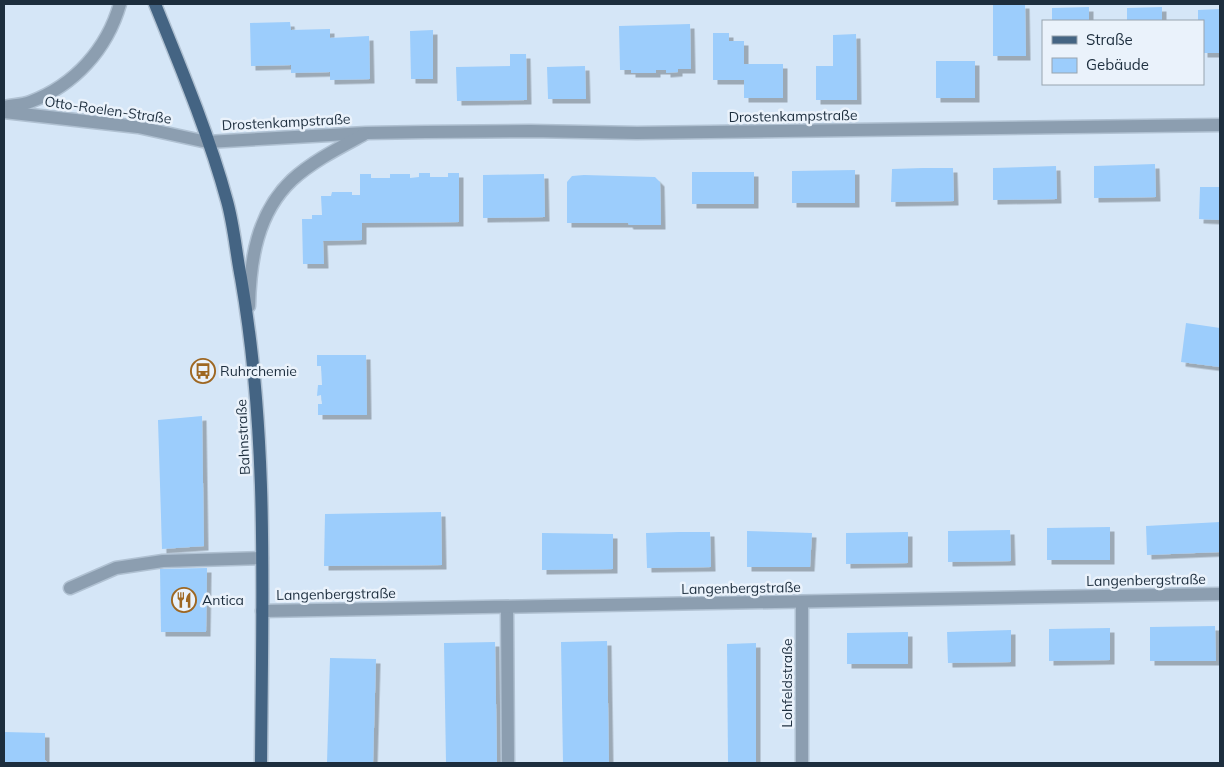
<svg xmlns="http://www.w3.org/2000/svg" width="1224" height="767" viewBox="0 0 1224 767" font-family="Mulish,sans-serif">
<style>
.building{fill:#9ccdfc;filter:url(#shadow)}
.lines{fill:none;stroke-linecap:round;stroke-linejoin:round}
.minor-casing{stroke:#b0c1d2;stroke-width:15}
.major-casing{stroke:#b0c1d2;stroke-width:15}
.minor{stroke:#8c9eb0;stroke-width:12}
.major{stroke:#446483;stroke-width:12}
.labels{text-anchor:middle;stroke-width:5;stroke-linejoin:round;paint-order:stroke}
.street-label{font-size:14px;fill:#1d2e3e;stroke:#eaf2fb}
.poi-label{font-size:14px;fill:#1d2e3e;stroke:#eaf2fb;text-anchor:start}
</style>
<defs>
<filter id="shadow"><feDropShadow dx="4.5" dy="4.5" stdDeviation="0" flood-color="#0004"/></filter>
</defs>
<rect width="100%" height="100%" fill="#d5e6f7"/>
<g class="building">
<polygon points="993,4 1025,4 1026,56 993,56"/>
<polygon points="1089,7 1089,21 1052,21 1052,8"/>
<polygon points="1162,7 1162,21 1127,21 1127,8"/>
<polygon points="1220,9 1220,53 1203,53 1203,21 1198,21 1198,10"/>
<polygon points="290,22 291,30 330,29 330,38 369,36 370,79 330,80 330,72 291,73 291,65 251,66 250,23"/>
<polygon points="690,24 691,69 678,69 678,72 666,73 666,70 656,70 656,73 631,73 631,70 620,70 619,26"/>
<polygon points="433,30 433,79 411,79 410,31"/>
<polygon points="713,33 729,33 729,41 744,41 744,64 783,64 783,98 744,98 744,80 713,80"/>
<polygon points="856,34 857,100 816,100 816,66 833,66 833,35"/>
<polygon points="510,54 526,54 527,100 457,101 456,67 510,66"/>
<rect x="936" y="61" width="39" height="37"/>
<polygon points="585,66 586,99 548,99 547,67"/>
<polygon points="1155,164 1156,197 1094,198 1094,166"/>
<polygon points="1056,166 1057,199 993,200 993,168"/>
<polygon points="923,168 953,168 954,201 891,202 892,169"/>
<polygon points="855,170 855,203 792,203 792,171"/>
<rect x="692" y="172" width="62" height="32"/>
<polygon points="419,173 430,173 430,177 448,177 448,173 459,173 459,222 362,223 362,240 323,241 324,264 303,264 302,219 312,219 312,215 322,215 321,196 331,196 332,192 352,192 352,195 360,195 360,174 371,174 371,178 390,178 390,174 410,174 410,178 419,177"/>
<polygon points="544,174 545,217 483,218 483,175"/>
<polygon points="584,175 655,177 660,182 661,225 629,225 628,223 567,223 567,182 572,176"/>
<polygon points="1200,187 1220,187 1220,220 1199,219"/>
<polygon points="1186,323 1220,328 1220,367 1181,362"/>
<polygon points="317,355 366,355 367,415 318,415 318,404 322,404 321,395 317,396 318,385 322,385 321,366 317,366"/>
<polygon points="202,416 204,546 162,549 158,420"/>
<polygon points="441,512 442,565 324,566 325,514"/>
<polygon points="1220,522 1220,552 1147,555 1146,526"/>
<polygon points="1110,527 1110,560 1047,560 1047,528"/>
<polygon points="1010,530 1011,561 948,562 948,531"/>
<polygon points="747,531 812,533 810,567 747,567"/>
<polygon points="679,532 710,532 711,567 647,568 646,533"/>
<polygon points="908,532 908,563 846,564 846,533"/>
<polygon points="542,533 613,534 613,569 542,570"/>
<polygon points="207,568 206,632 161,632 160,569"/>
<polygon points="1215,626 1216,661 1150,661 1150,627"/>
<polygon points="1110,628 1110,660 1049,661 1049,629"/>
<polygon points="1011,630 1011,662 948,663 947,632"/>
<polygon points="908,632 908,664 847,664 847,633"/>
<polygon points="607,641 609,763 563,763 561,642"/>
<polygon points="495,642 497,763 446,763 444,643"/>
<polygon points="756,643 756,763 728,763 727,644"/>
<polygon points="330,658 376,659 373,763 327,763"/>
<polygon points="4,732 45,733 45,760 48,763 4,763"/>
</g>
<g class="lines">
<defs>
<g id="minor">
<path d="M4,107C12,105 22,105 30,102C75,85 107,49 120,4"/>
<polyline points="4,112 138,127 207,142 366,133 426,132 530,131 637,133 1220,125"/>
<path d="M249,306C250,260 257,213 292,180C313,161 339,148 363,135"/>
<polyline points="70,588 116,568 163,561 262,558"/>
<polyline points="507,607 508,763"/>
<polyline points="262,611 1220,594"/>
<polyline points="802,763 802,602"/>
</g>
<path id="major" d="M155,4C181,68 209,135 227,201C234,226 236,253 241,278C269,438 262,602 261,763"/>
</defs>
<use href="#minor" class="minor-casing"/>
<use href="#major" class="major-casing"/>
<use href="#minor" class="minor"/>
<use href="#major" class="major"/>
</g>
<defs>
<symbol id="bus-ring" viewBox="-11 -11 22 22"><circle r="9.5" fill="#eaf2fb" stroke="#9e6722" stroke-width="1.5"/><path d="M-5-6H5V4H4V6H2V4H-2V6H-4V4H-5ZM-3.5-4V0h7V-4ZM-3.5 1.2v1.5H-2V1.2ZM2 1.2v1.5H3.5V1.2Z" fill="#9e6722"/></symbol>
<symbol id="restaurant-ring" viewBox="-11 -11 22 22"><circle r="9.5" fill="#eaf2fb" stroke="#9e6722" stroke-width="1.5"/><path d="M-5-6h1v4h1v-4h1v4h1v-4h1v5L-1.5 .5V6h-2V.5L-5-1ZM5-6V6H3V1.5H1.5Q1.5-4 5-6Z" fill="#9e6722"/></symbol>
</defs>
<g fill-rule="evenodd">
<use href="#bus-ring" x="189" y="357" width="28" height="28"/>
<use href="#restaurant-ring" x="170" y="586" width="28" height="28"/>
</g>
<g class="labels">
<g class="street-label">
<text transform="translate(108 110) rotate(8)" y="5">Otto-Roelen-Straße</text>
<text transform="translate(793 116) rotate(-1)" y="5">Drostenkampstraße</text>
<text transform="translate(286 122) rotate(-3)" y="5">Drostenkampstraße</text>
<text transform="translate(243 437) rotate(-93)" y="5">Bahnstraße</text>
<text transform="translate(1146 580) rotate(-1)" y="5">Langenbergstraße</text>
<text transform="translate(741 588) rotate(-1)" y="5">Langenbergstraße</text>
<text transform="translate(336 594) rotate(-1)" y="5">Langenbergstraße</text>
<text transform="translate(787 683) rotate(-90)" y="5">Lohfeldstraße</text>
</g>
<g class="poi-label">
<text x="220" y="376">Ruhrchemie</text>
<text x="202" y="605">Antica</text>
</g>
</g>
<rect width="1224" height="767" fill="none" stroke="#1d2e3e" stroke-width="10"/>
<rect x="1042" y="20" width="162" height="65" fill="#eaf2fb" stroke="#98a4af"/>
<rect x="1052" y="36" width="25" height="8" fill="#446483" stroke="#98a4af"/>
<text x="1086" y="45" font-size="15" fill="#1d2e3e">Straße</text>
<rect x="1052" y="58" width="25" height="15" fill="#9ccdfc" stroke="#98a4af"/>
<text x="1086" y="70" font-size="15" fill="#1d2e3e">Gebäude</text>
</svg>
